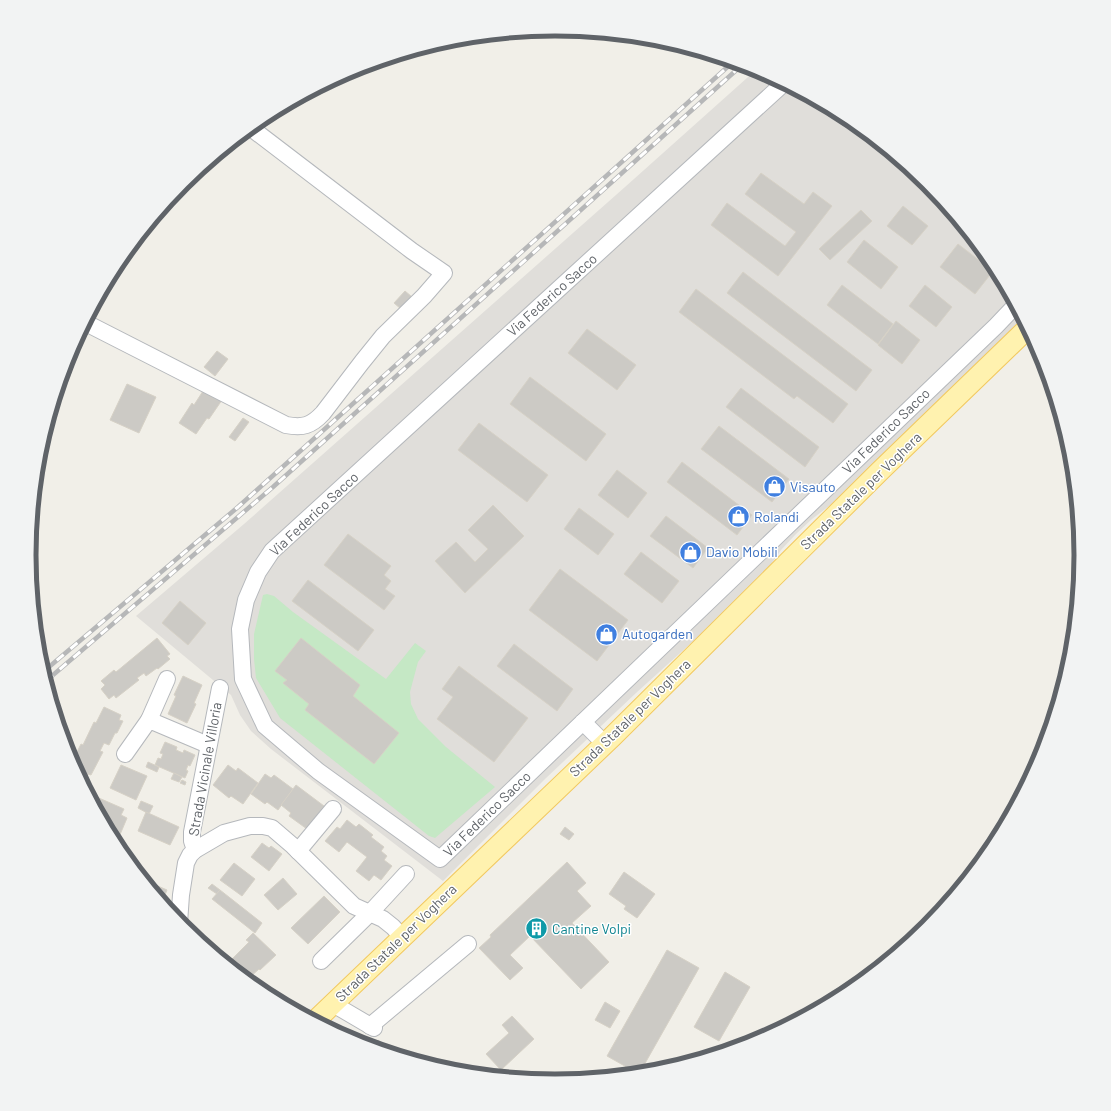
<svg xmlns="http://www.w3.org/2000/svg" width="1111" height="1111" viewBox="0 0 1111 1111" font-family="Barlow,sans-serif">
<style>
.industrial{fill:#e0deda}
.green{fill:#c5e8c5}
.building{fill:#cccac5;stroke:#d6d1c6}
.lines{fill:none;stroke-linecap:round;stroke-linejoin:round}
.minor-casing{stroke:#b5b8bc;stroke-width:18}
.major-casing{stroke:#f2c960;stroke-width:22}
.minor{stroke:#fff;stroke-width:16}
.major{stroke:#fff2af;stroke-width:20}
.rail-casing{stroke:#b6b7b8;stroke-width:4.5}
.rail{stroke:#fff;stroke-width:3;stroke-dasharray:9;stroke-linecap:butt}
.labels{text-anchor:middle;stroke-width:3;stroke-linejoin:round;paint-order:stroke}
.street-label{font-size:14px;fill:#5f6368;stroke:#fff}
.shop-label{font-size:14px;fill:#366cbe;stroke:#fff;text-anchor:start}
.culture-label{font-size:14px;fill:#0d838f;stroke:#fff;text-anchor:start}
.rim{fill:none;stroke:#5f6368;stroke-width:5}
</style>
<rect width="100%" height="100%" fill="#f1efe8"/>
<polygon class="industrial" points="757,69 848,118 928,183 993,263 1023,319 841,497 812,519 796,534 781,550 769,567 762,574 700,635 636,693 545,779 443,881 271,749 251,731 240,715 231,695 136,616 244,524 625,187"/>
<polygon class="green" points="267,594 274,596 293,612 386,679 415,643 426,651 418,662 410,692 411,704 418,719 446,747 495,787 435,838 429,836 280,718 256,678 254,659 254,634 263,595"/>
<g class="building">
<polygon points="761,173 804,204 813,192 832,206 778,276 711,225 727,203 785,246 796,232 745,194"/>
<polygon points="903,206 928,226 912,245 887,226"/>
<polygon points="861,210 872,221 830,260 819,249"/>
<polygon points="864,240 898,267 881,289 847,262"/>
<polygon points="958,244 993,271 975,294 940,267"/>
<polygon points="743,272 872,370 856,391 727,293"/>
<polygon points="842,285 893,324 878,344 827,305"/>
<polygon points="925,285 952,307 936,327 909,306"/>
<polygon points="696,289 848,404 833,423 797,396 794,399 679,312"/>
<polygon points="405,291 412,297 401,309 394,303"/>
<polygon points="896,321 920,340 902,364 878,345"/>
<polygon points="587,329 636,365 617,390 568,353"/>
<polygon points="217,351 228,359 215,376 204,367"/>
<polygon points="530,377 606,434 586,461 510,404"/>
<polygon points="127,384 156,397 139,433 110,420"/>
<polygon points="205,388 222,400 209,419 207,418 196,434 179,423 192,403 194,405"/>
<polygon points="741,388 819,447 805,467 726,407"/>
<polygon points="243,418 249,422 235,441 229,437"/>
<polygon points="479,423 548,475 527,502 458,450"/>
<polygon points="719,426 789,479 772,502 701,449"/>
<polygon points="682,462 752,515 737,535 667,482"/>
<polygon points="617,470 647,493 628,518 598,495"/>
<polygon points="493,505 524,536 465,593 435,561 456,542 475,562 488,549 468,530"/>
<polygon points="579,508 614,534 598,555 564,529"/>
<polygon points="666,516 708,548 693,568 650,536"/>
<polygon points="348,534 391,566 384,575 391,581 385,589 395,596 384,610 324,565"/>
<polygon points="641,552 679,581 662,603 624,574"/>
<polygon points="560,569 628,620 597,661 529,610"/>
<polygon points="308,580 374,630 358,651 292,601"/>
<polygon points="180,601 206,623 188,645 162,623"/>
<polygon points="157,638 170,654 167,656 170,659 158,669 157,668 146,676 144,673 137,678 139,680 116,698 114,695 109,699 101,689 105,685 101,681 114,670 116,672"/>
<polygon points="301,638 360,685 353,696 399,733 374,764 305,710 309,704 283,683 287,680 275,671"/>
<polygon points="514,644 573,689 557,711 497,666"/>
<polygon points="459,666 528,718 494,762 437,719 453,697 442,689"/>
<polygon points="183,676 202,685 194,703 196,704 187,723 168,714 176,696 174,695"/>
<polygon points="104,707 121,715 119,720 123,721 117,733 115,733 109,745 104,743 100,751 103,752 91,775 88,774 86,779 79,775 72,762 81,744 83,745 94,722 96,723"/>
<polygon points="165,742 177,747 176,750 183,753 184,750 195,755 190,766 188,765 186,770 188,771 185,778 155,765 158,758 161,759 163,754 160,753"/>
<polygon points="148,762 159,767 157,772 146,767"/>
<polygon points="121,765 147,776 136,800 110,788"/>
<polygon points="228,765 236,771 238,768 258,783 243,804 231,796 229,798 213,785"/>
<polygon points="174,773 182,777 179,782 171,779"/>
<polygon points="265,774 271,778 274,775 293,789 278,810 267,802 265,804 251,794"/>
<polygon points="182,780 186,782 185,785 180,783"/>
<polygon points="296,785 324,806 307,829 289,816 291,813 281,805"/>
<polygon points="92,795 124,809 121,815 127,818 119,837 110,833 106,827 109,822 103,820 91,798"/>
<polygon points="141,801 153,806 149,814 138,808"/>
<polygon points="146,812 179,827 170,845 138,831"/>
<polygon points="347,820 356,827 359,824 373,835 371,837 384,847 381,851 387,856 384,860 392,866 381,880 374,875 369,881 356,871 367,857 347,842 339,852 325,841 337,827 340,829"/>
<polygon points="565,827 574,834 569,840 560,834"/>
<polygon points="262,843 269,848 271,846 282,854 269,871 251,857"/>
<polygon points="567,862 586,883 577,891 591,906 572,923 609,962 581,989 530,936 510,955 523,968 510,980 479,948 491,937 490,935"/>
<polygon points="234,863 255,879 242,896 220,880"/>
<polygon points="624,872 655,894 637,918 624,909 626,906 609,894"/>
<polygon points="283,878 297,894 278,910 264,895"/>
<polygon points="144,880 167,890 162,902"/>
<polygon points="212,884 220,890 217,894 208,888"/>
<polygon points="220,890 262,923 255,933 212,899"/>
<polygon points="324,896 340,912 308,944 291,928"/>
<polygon points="253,933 276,955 260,970 259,969 249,978 231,960 249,942 246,940"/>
<polygon points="667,950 699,968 639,1074 607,1056"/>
<polygon points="725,972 750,987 719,1041 694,1027"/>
<polygon points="605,1002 620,1011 610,1028 595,1020"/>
<polygon points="512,1016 534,1039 501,1070 486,1054 509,1033 502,1025"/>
<polygon points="378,1040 396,1055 372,1047"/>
</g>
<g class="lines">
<defs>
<g id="minor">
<polyline points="784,83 272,551 258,572 246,600 240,629 243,679 265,726 318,771 440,859 996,326 1016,305"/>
<path d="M86,323L286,425C303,428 311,426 323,413L362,362L383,336L424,296L444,273L412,251L251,128"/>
<polyline points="149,720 167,679"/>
<polyline points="583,722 605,744"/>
<polyline points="125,754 149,720 208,745"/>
<polyline points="195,850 192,841 192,832 220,688"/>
<polyline points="298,851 333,809"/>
<polyline points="179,923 181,895 186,863 190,855 195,850 224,833 250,826 263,826 272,828 293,846 354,906 383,919 393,927 402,937"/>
<polyline points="321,961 370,913 406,874"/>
<polyline points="333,1004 374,1028"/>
<polyline points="370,1026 468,944"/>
</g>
<polyline id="major" points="315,1021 612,737 880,471 1028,328"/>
</defs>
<use href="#minor" class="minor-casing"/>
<use href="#major" class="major-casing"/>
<use href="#minor" class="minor"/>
<use href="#major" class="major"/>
<defs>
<g id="rail">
<polyline points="43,672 238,507 733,62"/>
<polyline points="46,681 273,487 742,65"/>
</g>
</defs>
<use href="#rail" class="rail-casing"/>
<use href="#rail" class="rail"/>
</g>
<defs>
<symbol id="shop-disc" viewBox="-11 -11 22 22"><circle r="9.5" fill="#3f7fe0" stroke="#fff"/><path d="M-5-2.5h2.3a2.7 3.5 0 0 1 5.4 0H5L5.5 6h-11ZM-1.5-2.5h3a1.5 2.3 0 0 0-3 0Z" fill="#fff"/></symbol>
<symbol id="building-disc" viewBox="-11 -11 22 22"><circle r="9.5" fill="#0f9aa8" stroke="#fff"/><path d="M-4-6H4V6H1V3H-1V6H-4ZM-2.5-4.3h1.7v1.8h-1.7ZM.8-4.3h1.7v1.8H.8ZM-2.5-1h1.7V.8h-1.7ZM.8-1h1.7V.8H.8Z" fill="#fff"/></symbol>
</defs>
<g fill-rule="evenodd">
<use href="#shop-disc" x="762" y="474" width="25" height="25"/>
<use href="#shop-disc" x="726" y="504" width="25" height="25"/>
<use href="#shop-disc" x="678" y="540" width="25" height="25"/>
<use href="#shop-disc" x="594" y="622" width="25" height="25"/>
<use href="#building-disc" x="524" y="916" width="25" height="25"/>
</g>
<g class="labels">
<g class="street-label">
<text transform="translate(552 295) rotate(-42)" y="5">Via Federico Sacco</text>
<text transform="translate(886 431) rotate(-44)" y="5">Via Federico Sacco</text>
<text transform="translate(861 491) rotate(-44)" y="5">Strada Statale per Voghera</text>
<text transform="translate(314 514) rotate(-43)" y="5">Via Federico Sacco</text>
<text transform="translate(630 718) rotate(-44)" y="5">Strada Statale per Voghera</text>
<text transform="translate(205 769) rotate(-80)" y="5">Strada Vicinale Villoria</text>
<text transform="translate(487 814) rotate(-44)" y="5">Via Federico Sacco</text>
<text transform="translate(396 943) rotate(-44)" y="5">Strada Statale per Voghera</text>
</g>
<g class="shop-label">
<text x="790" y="492">Visauto</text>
<text x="754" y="522">Rolandi</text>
<text x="706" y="557">Davio Mobili</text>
<text x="622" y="639">Autogarden</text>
</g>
<g class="culture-label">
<text x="552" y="934">Cantine Volpi</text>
</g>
</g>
<path d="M0 0H1111V1111H0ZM36 555a519 519 0 1 1 1038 0a519 519 0 1 1-1038 0Z" fill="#f2f3f3" fill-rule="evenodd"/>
<path class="rim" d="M36 555a519 519 0 1 1 1038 0a519 519 0 1 1-1038 0Z"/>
</svg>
